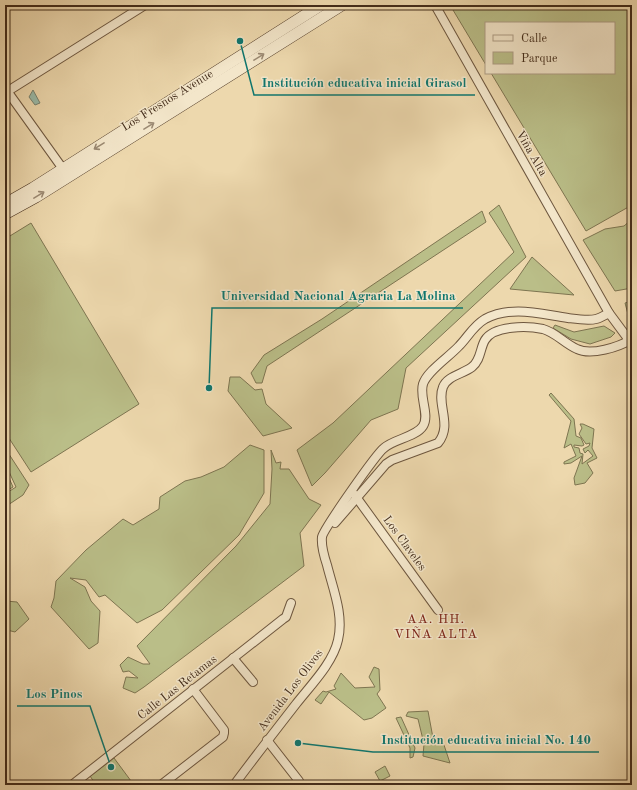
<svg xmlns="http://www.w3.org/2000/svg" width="637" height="790" viewBox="0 0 637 790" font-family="'Old Standard TT',serif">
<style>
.green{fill:#babe88;stroke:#7e7551}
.water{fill:#99baa8;stroke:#77816f}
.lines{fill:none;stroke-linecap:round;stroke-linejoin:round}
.street-casing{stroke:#6e573f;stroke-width:10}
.secondary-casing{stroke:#432c1a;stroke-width:12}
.street{stroke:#f3e6ca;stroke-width:8}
.secondary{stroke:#f3e6ca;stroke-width:11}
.oneway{stroke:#9b8972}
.labels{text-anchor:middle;stroke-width:3;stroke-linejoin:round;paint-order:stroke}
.street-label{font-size:12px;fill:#432c1a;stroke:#f3e6ca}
.neighbourhood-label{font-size:13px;letter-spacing:1px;fill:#7a1f14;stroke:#f3e6ca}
.leader{fill:none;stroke:#0f766e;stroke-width:1.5}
.callout-dot{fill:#0f766e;stroke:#f3e6ca;stroke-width:1.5}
.callout-label{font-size:13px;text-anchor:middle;font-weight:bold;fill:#0f766e;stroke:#f3e6ca;stroke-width:3;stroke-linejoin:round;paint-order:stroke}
</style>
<rect width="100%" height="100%" fill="#edd8ad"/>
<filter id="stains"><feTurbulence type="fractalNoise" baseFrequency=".005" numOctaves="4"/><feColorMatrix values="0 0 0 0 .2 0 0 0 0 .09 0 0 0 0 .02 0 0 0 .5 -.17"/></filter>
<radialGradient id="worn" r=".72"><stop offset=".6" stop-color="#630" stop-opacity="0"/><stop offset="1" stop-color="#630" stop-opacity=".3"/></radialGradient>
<g class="green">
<polygon points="450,5 632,5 632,205 586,231 491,73 614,73 614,23 486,23 486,65"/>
<polygon points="499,205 526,257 406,368 398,409 371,420 325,473 312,486 297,450 333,423 514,252 489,213"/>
<polygon points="482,211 486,222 267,366 262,383 256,383 251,373 264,355 322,319"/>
<polygon points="632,219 632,288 615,291 583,240 605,229 624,226"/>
<polygon points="31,223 139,404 31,472 5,432 5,239"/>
<polygon points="532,257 574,295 510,289"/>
<polygon points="632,301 632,317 629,318 625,303"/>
<polygon points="555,325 574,332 604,326 615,333 611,337 590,344 571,339 553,328"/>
<polygon points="230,377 240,377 255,390 262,389 266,404 292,428 263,436 228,391"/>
<polygon points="551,393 574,419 576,436 581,438 584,445 582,446 574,445 574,447 579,448 580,453 583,454 582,464 593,456 588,450 585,453 583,449 589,446 590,443 586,444 579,434 582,428 580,424 583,424 594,429 592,448 597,458 587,463 593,473 585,483 575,485 574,478 582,456 571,463 564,464 564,462 576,456 571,444 564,448 571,421 549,395"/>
<polygon points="250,445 264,450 264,493 239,535 162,610 137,623 105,595 99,597 86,580 70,578 85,587 91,601 100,611 98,643 89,649 51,607 54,598 56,581 86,550 123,519 133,525 159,509 160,497 185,481 201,477 224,467"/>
<polygon points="5,448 29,485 23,495 5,507 5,494 16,487 5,463"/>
<polygon points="271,450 276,463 281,462 280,469 289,469 309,499 321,505 300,533 304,566 144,687 135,693 123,688 126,677 138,678 129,671 123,672 120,665 128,657 143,664 150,664 137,646 236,546 270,504 272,469"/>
<polygon points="5,469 13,487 5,492"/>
<polygon points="5,581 9,586 6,593 6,601 17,602 29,619 15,632 7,630 5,631"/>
<polygon points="374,667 379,669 380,690 377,694 386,708 372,718 364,720 329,692 321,704 315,700 323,691 326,692 336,689 334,686 341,673 355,688 375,687 369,677"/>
<polygon points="428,711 433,738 443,742 450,763 423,756 424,744 418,719 406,716 408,712"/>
<polygon points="401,717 415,748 413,757 410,758 410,748 396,718"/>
<polygon points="114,758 134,785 96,785 90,776"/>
<polygon points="385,766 390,776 380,781 375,772"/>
</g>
<polygon class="water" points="33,90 40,103 35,105 29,97"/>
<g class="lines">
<defs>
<g id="street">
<polyline points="435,5 609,313 629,340 632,346"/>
<polyline points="5,88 63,169"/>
<polyline points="8,91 145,5"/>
<polyline points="354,494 438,610"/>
<path d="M335,523L386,464L392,460L438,443C453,425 436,404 443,387C447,376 463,374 472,367C481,360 480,348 485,340C494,325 528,326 543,329C555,332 565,344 577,349C591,356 619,347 632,339"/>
<polyline points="233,658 253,682"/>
<polyline points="267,740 299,781 300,785"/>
<polyline points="72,785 283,619 286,617 291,603"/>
<polyline points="161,785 223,737 224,733 224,730 193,689"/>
<path d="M234,785C254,758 275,731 296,704C310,686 333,663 338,640C344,615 333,589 327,565C324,556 321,546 322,537C323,530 376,454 384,448C394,439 416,437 423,426C430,415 419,397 423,384C427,371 449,357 459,346C468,337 473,326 485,319C512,305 540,314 568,318C576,319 588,321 596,319C600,318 605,315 609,313"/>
</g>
<g id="secondary">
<polyline points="5,204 33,188 321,5"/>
<polyline points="5,214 36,197 342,5"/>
</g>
</defs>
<use href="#street" class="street-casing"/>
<use href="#secondary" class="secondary-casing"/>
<use href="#street" class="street"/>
<use href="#secondary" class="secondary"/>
</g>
<defs><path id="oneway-shaft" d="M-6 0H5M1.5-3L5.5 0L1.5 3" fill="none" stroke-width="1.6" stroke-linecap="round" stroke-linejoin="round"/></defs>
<g class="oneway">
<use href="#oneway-shaft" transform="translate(259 57) rotate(-32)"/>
<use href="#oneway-shaft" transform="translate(149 126) rotate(-32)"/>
<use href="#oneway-shaft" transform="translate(99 146) rotate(148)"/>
<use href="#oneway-shaft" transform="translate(39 195) rotate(-31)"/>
</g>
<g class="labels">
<g class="street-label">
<text transform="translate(167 100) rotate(-32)" y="4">Los Fresnos Avenue</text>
<text transform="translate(532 153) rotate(60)" y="4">Viña Alta</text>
<text transform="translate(405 543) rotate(54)" y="4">Los Claveles</text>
<text transform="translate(177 687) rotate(-38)" y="4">Calle Las Retamas</text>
<text transform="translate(290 690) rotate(-53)" y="4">Avenida Los Olivos</text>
</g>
<g class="neighbourhood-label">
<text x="436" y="623">AA. HH.<tspan x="436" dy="15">VIÑA ALTA</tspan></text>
</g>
</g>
<path class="leader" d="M240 41L254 95H475M209 388L212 308H463M111 767L90 706H17M298 743L373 752H599"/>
<g class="callout-dot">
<circle cx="240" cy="41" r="4"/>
<circle cx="209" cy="388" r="4"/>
<circle cx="111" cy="767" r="4"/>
<circle cx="298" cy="743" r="4"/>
</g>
<g class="callout-label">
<text x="364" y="87">Institución educativa inicial Girasol</text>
<text x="338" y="300">Universidad Nacional Agraria La Molina</text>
<text x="54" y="698">Los Pinos</text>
<text x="486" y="744">Institución educativa inicial No. 140</text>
</g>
<rect width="637" height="790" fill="none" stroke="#edd8ad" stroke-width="20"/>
<rect x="6" y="6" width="625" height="778" fill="none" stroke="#432c1a" stroke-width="2"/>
<rect x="10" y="10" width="617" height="770" fill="none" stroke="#432c1a"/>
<rect x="485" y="22" width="130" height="52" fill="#f3e6ca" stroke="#ad9c84"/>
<rect x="493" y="35" width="20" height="6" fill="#f3e6ca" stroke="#ad9c84"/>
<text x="521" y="42" font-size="12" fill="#432c1a">Calle</text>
<rect x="493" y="52" width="20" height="12" fill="#babe88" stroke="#ad9c84"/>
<text x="521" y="62" font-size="12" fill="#432c1a">Parque</text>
<rect width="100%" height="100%" filter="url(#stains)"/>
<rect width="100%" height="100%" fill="url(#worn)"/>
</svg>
